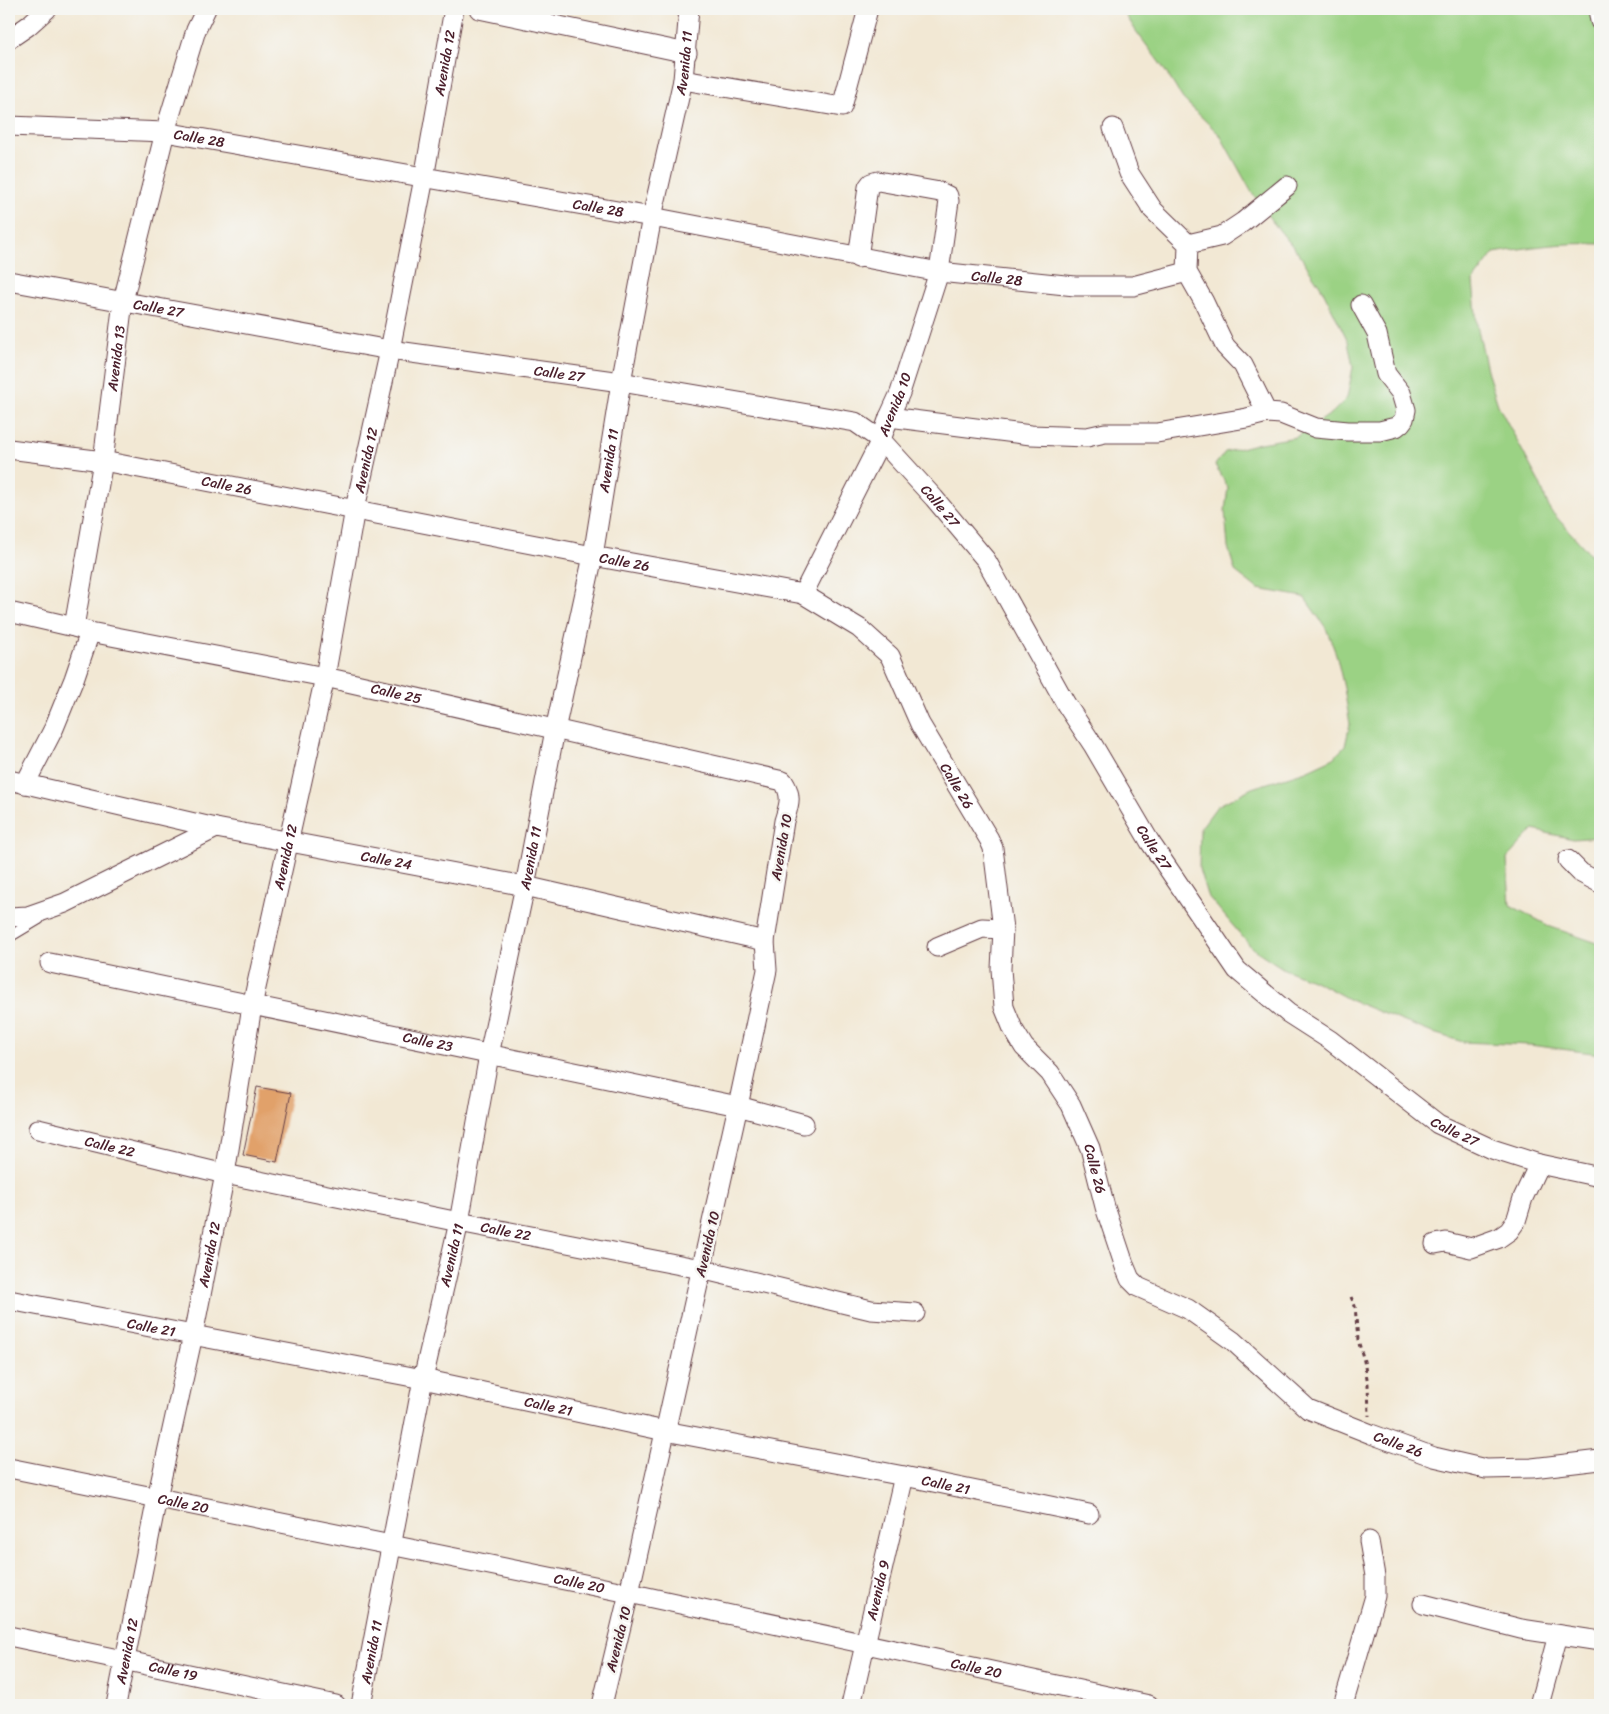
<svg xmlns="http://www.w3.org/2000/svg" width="1609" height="1714" viewBox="0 0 1609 1714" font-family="Sriracha,sans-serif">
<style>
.green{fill:#9bd284;stroke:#727858}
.building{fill:#e1a16a}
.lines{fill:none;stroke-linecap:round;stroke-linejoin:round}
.lane-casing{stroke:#633d44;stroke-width:12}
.street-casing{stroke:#633d44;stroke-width:21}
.path{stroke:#633d44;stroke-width:3;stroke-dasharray:4 4;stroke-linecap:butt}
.lane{stroke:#fff;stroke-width:10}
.street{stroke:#fff;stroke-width:19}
.labels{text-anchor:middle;stroke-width:5;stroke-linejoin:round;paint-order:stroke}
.street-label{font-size:14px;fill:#4a1f2b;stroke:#f6f6f2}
</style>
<rect width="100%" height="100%" fill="#f6f6f2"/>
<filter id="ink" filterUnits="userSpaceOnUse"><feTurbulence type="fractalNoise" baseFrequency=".02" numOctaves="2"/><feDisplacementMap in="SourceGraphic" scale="10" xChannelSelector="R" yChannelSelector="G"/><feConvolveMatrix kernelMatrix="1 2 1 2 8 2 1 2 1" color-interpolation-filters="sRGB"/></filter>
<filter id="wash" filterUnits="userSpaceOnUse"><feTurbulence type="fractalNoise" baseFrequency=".0096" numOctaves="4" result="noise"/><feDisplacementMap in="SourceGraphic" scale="20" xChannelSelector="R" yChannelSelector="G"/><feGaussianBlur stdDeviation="1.12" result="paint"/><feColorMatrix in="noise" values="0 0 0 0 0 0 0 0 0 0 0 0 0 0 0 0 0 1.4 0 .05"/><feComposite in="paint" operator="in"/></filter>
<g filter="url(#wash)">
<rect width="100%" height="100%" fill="#f2e8d4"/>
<path class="green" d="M1122,9H1600V244C1564,242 1530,247 1494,253L1473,281L1477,325L1488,374L1498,405L1540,484L1550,510L1589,553L1600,559V837L1573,839L1533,830L1507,858L1510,905L1551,927L1600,944V1054L1530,1045L1463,1042L1430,1032L1350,1000L1319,983L1284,969L1252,948L1207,895L1199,869L1200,829L1217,806L1252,788L1306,771L1334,758L1345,746L1350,724L1344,688L1336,654L1326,628L1304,597L1258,589L1235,571L1228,547L1225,511L1228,487L1215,465L1225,452L1260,443L1296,437L1332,413L1347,398L1353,367L1348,341L1322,289L1299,254L1271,220L1251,191L1220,135L1183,99L1162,66L1136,31Z"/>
<g id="blocks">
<polygon class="building" points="257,1087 291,1093 277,1162 243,1155"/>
</g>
</g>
<g filter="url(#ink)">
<use href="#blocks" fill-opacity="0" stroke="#633d44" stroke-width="1"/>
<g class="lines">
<defs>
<polyline id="lane" points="9,937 39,919"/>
<g id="street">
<polyline points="479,9 687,53"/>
<polyline points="1598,9 1600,21"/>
<polyline points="9,39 28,26 47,9"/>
<polyline points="683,80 842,107 868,9"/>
<path id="s1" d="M9,126L165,132L652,217L939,272L1075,286H1133L1187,272"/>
<polyline points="1113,128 1129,173 1153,210 1188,244 1187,272 1204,302 1225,346 1243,365 1267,413"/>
<polyline points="1188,244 1222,236 1243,222 1287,186"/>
<path id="s2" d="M9,281L390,350L621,382L855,422L881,440L934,498L986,560L1066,704L1093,745L1150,842L1237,970L1288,1013L1330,1040L1438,1124L1492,1149L1539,1164L1600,1177"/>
<polyline points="889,417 1031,435 1087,437 1105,433 1157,433 1247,418 1267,413 1281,414 1316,428 1348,431 1380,431 1396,427 1401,423 1404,419 1406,410 1401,393 1386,374 1377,334 1361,305"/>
<path id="s3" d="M9,449L103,461L593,556L803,594L859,628L890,656L920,724L989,839L993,848L1003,929L1001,969L1004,1007L1013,1029L1024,1047L1050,1073L1071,1105L1090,1148L1105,1207L1125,1267L1130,1279L1138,1287L1188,1309L1233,1341L1308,1409L1371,1434L1434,1457L1486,1469L1532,1468L1600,1460"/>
<path id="s4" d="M803,594L881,440L889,417L900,393L939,272L949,201L948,196L940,192L878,181L871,183L868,187L858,258"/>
<path id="s5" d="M9,612L74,627L90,632L325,677L783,781C793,796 789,805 784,821L765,941L767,970L738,1106L629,1593L602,1705"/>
<path id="s6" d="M74,627L103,461L123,301L165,132L196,30L206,9"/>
<path id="s7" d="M9,780L216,828L525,886L765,941"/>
<polyline points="25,784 54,728 74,679 90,632"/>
<polyline points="1568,860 1581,873 1600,883"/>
<polyline points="9,917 28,916 65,903 216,828"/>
<polyline points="937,947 982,928 1003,929"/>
<path id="s8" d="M50,963L738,1106L804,1124"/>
<path id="s9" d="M38,1129L225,1174L459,1222L701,1269L871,1310L915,1313"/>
<polyline points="1435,1244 1446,1242 1471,1248 1499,1238 1509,1231 1516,1221 1523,1198 1539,1164"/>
<path id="s10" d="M9,1300L423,1379L665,1431L904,1476L1089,1514"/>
<path id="s11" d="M9,1468L629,1593L1149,1705"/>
<polyline points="1423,1604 1521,1629 1600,1641"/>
<path id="s12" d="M9,1636L336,1705"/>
<path id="s13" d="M116,1705L157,1498L193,1335L225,1174L252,1006L325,677L355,509L390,350L424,178L454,9"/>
<path id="s14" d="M361,1705L423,1379L459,1222L489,1055L525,886L555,730L593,556L621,382L652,217L683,80L689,9"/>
<path id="s15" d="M851,1705L904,1476"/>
<polyline points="1343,1705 1375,1596 1375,1576 1369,1541"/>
<polyline points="1539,1705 1558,1635"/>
</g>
</defs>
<use href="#lane" class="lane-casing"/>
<use href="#street" class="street-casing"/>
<polyline class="path" points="1351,1297 1355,1306 1358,1340 1364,1361 1368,1384 1369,1416"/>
<use href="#lane" class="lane"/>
<use href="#street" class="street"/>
</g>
</g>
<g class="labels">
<g class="street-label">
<text dy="5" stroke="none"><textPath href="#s13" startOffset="1675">Avenida 12</textPath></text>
<text dy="5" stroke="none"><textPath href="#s14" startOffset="1674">Avenida 11</textPath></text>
<text dy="5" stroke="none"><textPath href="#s1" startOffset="191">Calle 28</textPath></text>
<text dy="5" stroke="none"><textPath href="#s1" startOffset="596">Calle 28</textPath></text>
<text dy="5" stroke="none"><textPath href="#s1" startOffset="1001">Calle 28</textPath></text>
<text dy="5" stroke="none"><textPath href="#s2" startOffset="152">Calle 27</textPath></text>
<text dy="5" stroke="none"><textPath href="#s6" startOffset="272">Avenida 13</textPath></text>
<text dy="5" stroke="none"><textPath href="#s2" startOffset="558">Calle 27</textPath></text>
<text dy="5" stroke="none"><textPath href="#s4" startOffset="211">Avenida 10</textPath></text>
<text dy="5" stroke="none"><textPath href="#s13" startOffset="1270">Avenida 12</textPath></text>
<text dy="5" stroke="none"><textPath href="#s14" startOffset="1269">Avenida 11</textPath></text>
<text dy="5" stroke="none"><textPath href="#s3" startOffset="221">Calle 26</textPath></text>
<text dy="5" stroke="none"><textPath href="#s2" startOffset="978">Calle 27</textPath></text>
<text dy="5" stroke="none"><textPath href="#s3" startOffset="626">Calle 26</textPath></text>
<text dy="5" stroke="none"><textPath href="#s5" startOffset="396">Calle 25</textPath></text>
<text dy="5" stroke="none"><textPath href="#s3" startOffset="1061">Calle 26</textPath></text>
<text transform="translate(781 847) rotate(-80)" y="5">Avenida 10</text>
<text dy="5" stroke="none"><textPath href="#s2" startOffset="1382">Calle 27</textPath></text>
<text dy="5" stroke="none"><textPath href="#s13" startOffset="865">Avenida 12</textPath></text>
<text dy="5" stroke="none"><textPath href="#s14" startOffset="864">Avenida 11</textPath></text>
<text dy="5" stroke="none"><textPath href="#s7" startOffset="386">Calle 24</textPath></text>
<text dy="5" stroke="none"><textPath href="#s8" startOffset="386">Calle 23</textPath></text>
<text dy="5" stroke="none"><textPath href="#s2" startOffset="1802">Calle 27</textPath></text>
<text dy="5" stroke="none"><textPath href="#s9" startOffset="74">Calle 22</textPath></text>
<text dy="5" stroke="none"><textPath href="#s3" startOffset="1481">Calle 26</textPath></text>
<text dy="5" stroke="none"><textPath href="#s9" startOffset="479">Calle 22</textPath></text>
<text transform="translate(707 1244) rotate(-77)" y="5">Avenida 10</text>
<text dy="5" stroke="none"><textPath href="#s13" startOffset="460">Avenida 12</textPath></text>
<text dy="5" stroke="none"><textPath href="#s14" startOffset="459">Avenida 11</textPath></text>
<text dy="5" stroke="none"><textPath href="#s10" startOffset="145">Calle 21</textPath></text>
<text dy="5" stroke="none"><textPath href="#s10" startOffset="550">Calle 21</textPath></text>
<text dy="5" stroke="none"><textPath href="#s3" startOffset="1916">Calle 26</textPath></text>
<text dy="5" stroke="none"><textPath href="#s10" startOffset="955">Calle 21</textPath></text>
<text dy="5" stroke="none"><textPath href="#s11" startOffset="178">Calle 20</textPath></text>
<text dy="5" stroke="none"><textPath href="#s11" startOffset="582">Calle 20</textPath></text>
<text dy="5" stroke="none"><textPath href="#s15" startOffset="118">Avenida 9</textPath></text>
<text transform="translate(618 1639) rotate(-76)" y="5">Avenida 10</text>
<text dy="5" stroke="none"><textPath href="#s13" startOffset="55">Avenida 12</textPath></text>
<text dy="5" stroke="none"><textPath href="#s14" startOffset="54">Avenida 11</textPath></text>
<text dy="5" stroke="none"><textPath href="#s11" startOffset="988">Calle 20</textPath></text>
<text dy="5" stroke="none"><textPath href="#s12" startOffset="168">Calle 19</textPath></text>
</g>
</g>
<rect width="1609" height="1714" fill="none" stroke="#f6f6f2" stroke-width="30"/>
</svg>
